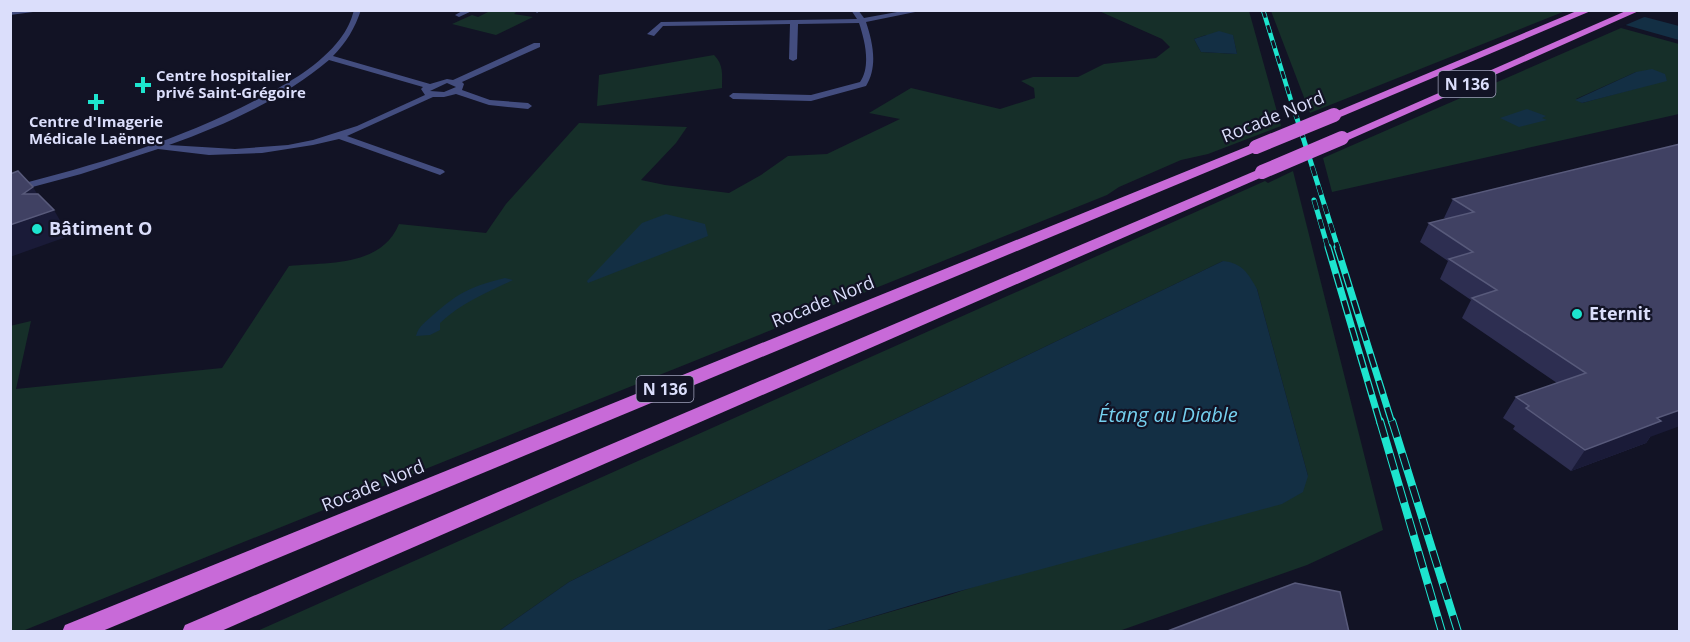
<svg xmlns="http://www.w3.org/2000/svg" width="1690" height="642" viewBox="0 0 1690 642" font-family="'Open Sans',sans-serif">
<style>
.green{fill:#162f29;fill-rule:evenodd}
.water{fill:#132f44}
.pier{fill:#121325}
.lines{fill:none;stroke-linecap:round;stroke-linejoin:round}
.minor{fill:#434d7f;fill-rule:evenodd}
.trunk{fill:#c86ad8;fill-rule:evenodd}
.rail-far3-casing{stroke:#1de4ce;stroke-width:4.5}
.rail-far2-casing{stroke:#1de4ce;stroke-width:5}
.rail-far1-casing{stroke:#1de4ce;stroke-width:7}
.rail-casing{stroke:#1de4ce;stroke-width:8}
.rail-far3{stroke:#121325;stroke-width:3;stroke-dasharray:8;stroke-linecap:butt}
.rail-far2{stroke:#121325;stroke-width:4;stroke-dasharray:10;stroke-linecap:butt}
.rail-far1{stroke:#121325;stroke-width:4.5;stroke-dasharray:14;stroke-linecap:butt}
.rail{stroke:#121325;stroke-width:6;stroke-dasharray:17;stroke-linecap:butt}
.trunk-bridge{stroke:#c86ad8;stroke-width:14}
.wall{fill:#2d2e51}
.shaded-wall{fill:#1a1b38}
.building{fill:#404163;stroke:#585a7b;stroke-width:1.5}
.poi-dot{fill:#1de4ce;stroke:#121325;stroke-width:2}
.labels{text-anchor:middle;stroke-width:4.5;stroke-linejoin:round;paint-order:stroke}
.far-poi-label{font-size:15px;font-weight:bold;fill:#dbdefb;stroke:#121325;text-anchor:start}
.shield{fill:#121325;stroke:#9fa1bb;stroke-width:1.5}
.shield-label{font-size:16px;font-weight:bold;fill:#dbdefb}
.street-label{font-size:18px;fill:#dbdefb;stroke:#121325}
.poi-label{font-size:18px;font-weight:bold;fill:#dbdefb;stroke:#121325;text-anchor:start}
.water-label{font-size:20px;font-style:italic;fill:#75d0ef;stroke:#121325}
</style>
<rect width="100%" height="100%" fill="#121325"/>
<g class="green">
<polygon points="1558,10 1563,12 1310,113 1271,11"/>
<polygon points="490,11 517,11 514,14 533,17 496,35 452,24 472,15 478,17"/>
<path d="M1099,11H1249L1281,126L1208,154L1181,160L1119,187L1107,195L20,632L10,631V326L31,321L16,389L222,368L289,266C329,262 381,267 399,224L486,233L506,204L579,123L687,127L676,143L641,180L665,185L729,193L761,175L788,156L827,154L900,119L869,113L911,88L1000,109L1035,98L1034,88L1021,81L1033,77H1078L1104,64L1156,58L1170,47L1162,39ZM1206,35L1233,36L1237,54L1201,52L1194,39Z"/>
<path d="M1621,28L1679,44V114L1332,192L1323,158ZM1636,72L1667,80L1582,103L1576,99Z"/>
<path d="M714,55C724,65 722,75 722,88L597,106L599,75Z"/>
<polygon points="1293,171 1383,530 1307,565 1119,631 824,631 949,595 1308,476 1257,289 1223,261 868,432 569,582 499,631 255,632 1265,181 1268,183"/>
</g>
<g class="water">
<polygon points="1576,11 1622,11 1679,26 1679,40"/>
<polygon points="1219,31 1233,35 1237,54 1201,52 1194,39"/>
<polygon points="1652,69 1665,74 1667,81 1582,103 1575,100 1636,72"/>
<polygon points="1527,109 1546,116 1542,118 1547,120 1519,127 1500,118"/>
<polygon points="666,214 705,224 708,236 588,283 587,281 642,223"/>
<path d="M1223,261C1242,263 1248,273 1257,289L1308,476L1303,492L1282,504L949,594L824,631H499L569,582L868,432Z"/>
<path d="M505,278L513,280C487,292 461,303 440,323V330L430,335L416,336C419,325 425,323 433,315C459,292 472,286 505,278Z"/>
</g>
<polygon class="pier" points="1573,10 1634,10 1649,15 1621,27 1575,13"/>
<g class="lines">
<g class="minor">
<polygon points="36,10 33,12 10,15 10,11"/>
<path d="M354,10H361C355,28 346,43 333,56L430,84L447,79L453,80L534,43H540V47L462,82L464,84L462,90L490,100L528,103L532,106L528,109L489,105L456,94L444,97H433L347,136L443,170L445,172L440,175L339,139L313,145L262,153L209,155L158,149L81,174L10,193V187C96,165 181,140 260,98C289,83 320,65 340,39C347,30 351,21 354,10ZM329,60L423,87L421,89L425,95L357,126L313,140L288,145L235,149L169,145C225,125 283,99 329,60ZM447,83L456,87L444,92L430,91Z"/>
<polygon points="464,10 474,10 459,17 455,15"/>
<polygon points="534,10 541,10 537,13"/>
<path d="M851,10H858L864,18L908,10H925L866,22C873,43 878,67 866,86L811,101L733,99L729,96L733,93L811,95L860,82C871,66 865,41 859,23L798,24L797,59L793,61L789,59L790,24L663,26L654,36L647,34L661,22L857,19Z"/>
</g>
<g class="trunk">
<polygon points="1579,10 1593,10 1338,118 1330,118 1328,115"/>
<polygon points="1628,10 1641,10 1346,141 1342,142 1336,138"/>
<polygon points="1256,143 1262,147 1260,150 100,632 62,632 65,625"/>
<polygon points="1262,168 1269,172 1267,175 219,632 182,632 185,625"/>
</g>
<defs>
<polyline id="rail-far3" points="1263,10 1294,110"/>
<g id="rail-far2">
<polyline points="1294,109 1338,248"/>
<polyline points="1314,200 1328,248"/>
</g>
<g id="rail-far1">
<polyline points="1328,247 1380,423"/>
<polyline points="1337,247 1392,423"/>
</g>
<g id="rail">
<polyline points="1380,421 1442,632"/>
<polyline points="1392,421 1458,632"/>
</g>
</defs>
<use href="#rail-far3" class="rail-far3-casing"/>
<use href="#rail-far2" class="rail-far2-casing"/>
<use href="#rail-far1" class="rail-far1-casing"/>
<use href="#rail" class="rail-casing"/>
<use href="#rail-far3" class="rail-far3"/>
<use href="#rail-far2" class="rail-far2"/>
<use href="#rail-far1" class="rail-far1"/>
<use href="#rail" class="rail"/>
<g class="trunk-bridge">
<polyline points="1256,147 1334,115"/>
<polyline points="1262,172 1342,138"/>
</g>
</g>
<polygon class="wall" points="1680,144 1650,437 1646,443 1571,471 1513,429 1515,426 1503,418 1516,397 1557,383 1462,318 1471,300 1440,279 1448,261 1420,242 1429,223 1446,219 1444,218 1453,199"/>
<g class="shaded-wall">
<polygon points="33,187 48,212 54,210 69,236 10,257 10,225 23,194"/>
<polygon points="1680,410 1680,426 1650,437 1646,443 1571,471 1585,450 1657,418"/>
</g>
<g class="building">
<polygon points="1680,144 1680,410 1657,418 1661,421 1585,450 1526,408 1529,406 1516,397 1586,373 1472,298 1497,290 1449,259 1473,252 1429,223 1474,212 1453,199"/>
<polygon points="18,171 33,187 23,194 38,194 54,210 10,225 10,174"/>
<polygon points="1295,583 1340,592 1349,632 1165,632"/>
</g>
<g class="poi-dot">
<path d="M140 76h6v6h6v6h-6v6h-6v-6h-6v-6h6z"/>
<path d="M93 93h6v6h6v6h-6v6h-6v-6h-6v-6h6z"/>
<circle cx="37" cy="229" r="6"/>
<circle cx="1577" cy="314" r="6"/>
</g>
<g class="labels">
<g class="far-poi-label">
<text x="156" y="81">Centre hospitalier<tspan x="156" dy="17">privé Saint-Grégoire</tspan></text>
<text x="96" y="127" text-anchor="middle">Centre d'Imagerie<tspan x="96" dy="17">Médicale Laënnec</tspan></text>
</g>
<g class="shield">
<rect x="1438.5" y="71" width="57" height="26" rx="4.5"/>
<rect x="636.5" y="376" width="57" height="26" rx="4.5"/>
</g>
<g class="shield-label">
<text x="1467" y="90">N 136</text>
<text x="665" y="395">N 136</text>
</g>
<g class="street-label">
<text transform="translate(1273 117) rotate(-22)" y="6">Rocade Nord</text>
<text transform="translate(823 302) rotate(-22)" y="6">Rocade Nord</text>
<text transform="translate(373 486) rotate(-22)" y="6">Rocade Nord</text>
</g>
<g class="poi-label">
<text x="49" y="235">Bâtiment O</text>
<text x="1589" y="320">Eternit</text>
</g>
<g class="water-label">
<text x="1168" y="422">Étang au Diable</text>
</g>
</g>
<rect width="1690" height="642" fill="none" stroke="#dbdefb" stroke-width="24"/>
</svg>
